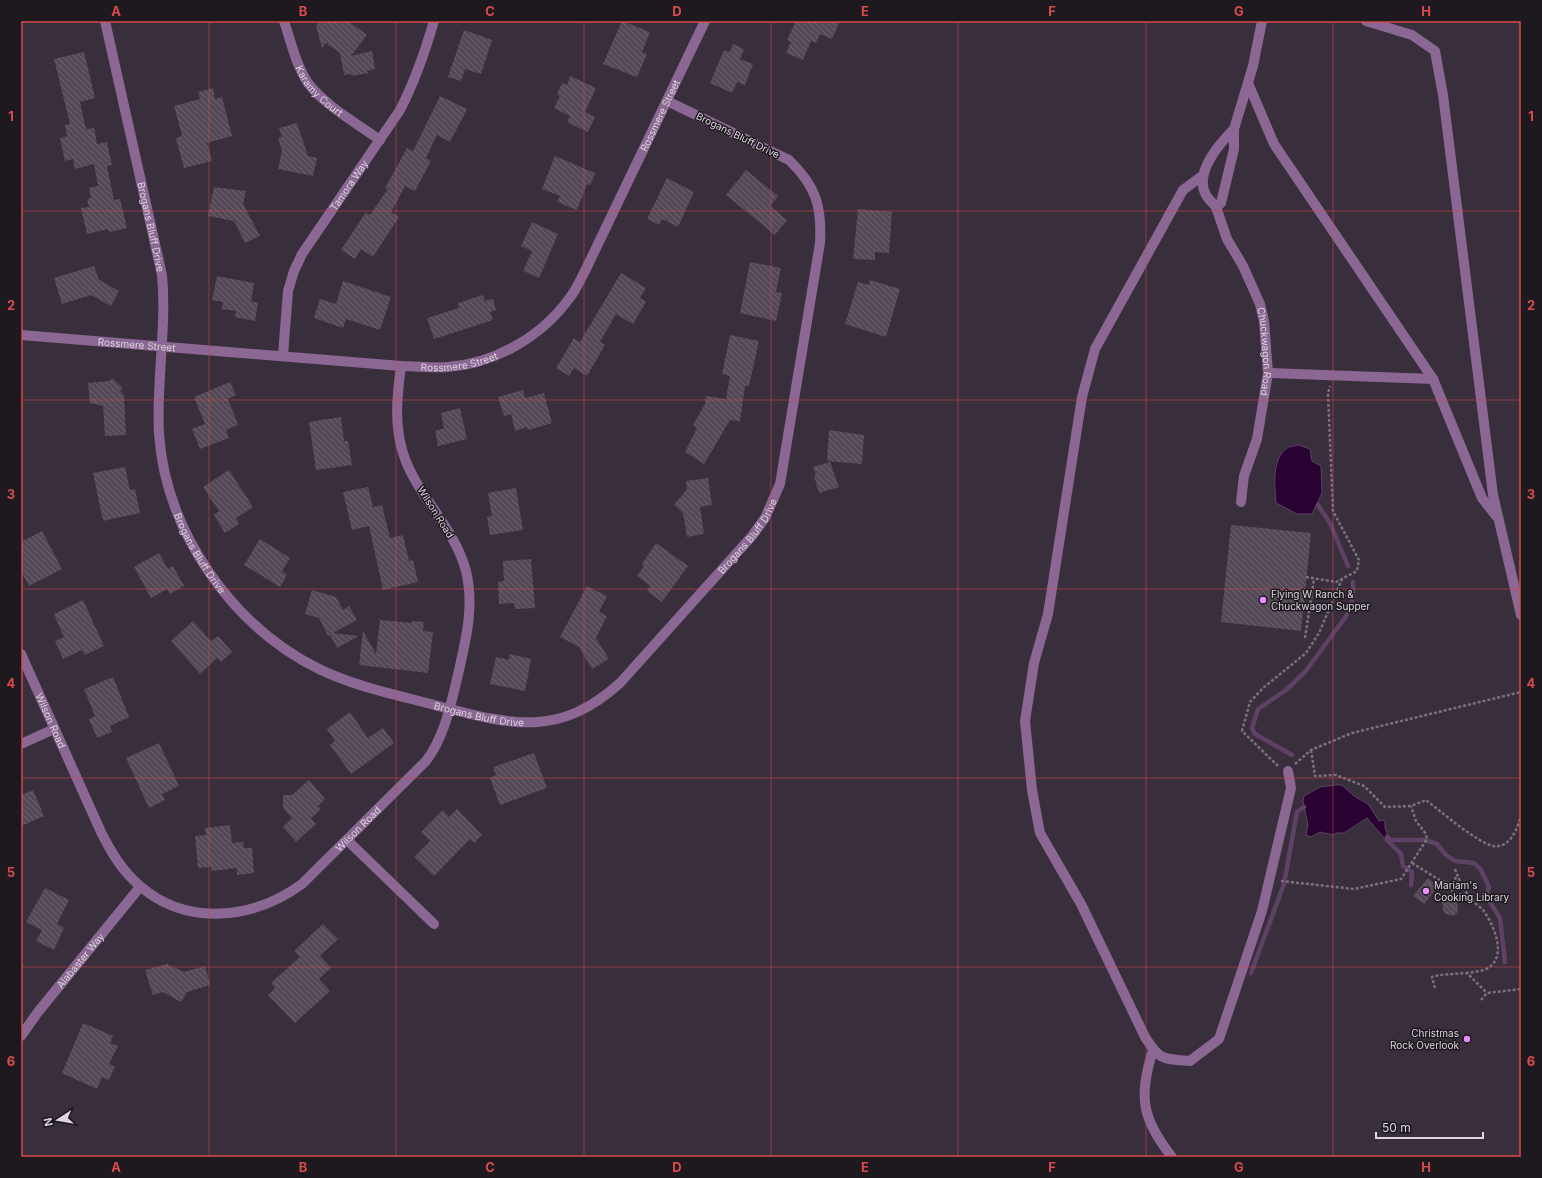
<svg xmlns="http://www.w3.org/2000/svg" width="1542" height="1178" viewBox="0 0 1542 1178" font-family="Inter,sans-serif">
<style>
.water{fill:#280231;stroke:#5e4265}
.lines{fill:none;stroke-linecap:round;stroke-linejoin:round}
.stream{stroke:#5e4265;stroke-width:4.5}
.building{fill:url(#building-back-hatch)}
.path{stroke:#7a717d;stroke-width:2.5;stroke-dasharray:3 2;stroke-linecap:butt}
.minor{stroke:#8b6793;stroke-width:10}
.grid{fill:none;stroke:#d74b4d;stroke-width:1;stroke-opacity:0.55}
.poi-dot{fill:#e98efe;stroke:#1e181f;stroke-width:1.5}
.labels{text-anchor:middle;stroke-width:3;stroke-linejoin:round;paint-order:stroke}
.street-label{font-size:10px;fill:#ddd6df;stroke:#1e181f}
.poi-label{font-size:10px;fill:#ddd6df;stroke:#1e181f;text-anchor:start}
.neatline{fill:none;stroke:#d74b4d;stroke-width:1.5}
.grid-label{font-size:13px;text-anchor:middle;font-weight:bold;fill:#d74b4d}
</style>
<defs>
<pattern id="building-back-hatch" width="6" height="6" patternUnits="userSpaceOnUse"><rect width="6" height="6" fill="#554958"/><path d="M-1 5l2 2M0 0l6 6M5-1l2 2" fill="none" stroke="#6d6270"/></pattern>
</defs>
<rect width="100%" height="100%" fill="#392e3c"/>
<g class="water">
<path d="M1299,445L1310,449L1312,461L1321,466L1322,493L1312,514H1297L1276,503C1275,487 1271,459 1287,448C1290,446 1295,446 1299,445Z"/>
<polygon points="1336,785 1342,785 1354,796 1368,804 1379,821 1384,820 1385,822 1385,828 1388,836 1385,839 1367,818 1344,833 1336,833 1334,835 1320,832 1311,837 1306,835 1308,825 1303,801 1304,796 1320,787"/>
</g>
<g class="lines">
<g class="stream">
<polyline points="1318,505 1330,523 1348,566"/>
<polyline points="1292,755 1255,734 1252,728 1258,709 1286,690 1305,672 1347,615 1353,598 1353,582"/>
<polyline points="1387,837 1391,840 1425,840 1437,844 1446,855 1455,861 1474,863 1481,870 1489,887 1487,893 1491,904 1500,918 1505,962"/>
<polyline points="1387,840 1401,854 1403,866 1412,872 1411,885"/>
<polyline points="1251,973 1284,884 1297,812 1304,807"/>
</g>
</g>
<g class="building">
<polygon points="319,21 348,21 367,35 351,56 372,51 375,69 367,71 368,73 352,76 351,74 344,75 340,53 326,43 322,48 316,26"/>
<polygon points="622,21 650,32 642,52 647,54 637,77 603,64"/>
<polygon points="796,21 840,21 832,39 820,34 816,43 811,41 803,60 786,53 791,42 787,40"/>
<polygon points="464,30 492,40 481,74 465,69 461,81 448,77"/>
<polygon points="733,44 744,49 740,59 753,64 745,85 737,82 732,93 710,83 724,50 730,52"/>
<polygon points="84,52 95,98 80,102 86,129 94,128 97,144 107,142 112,165 107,166 114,200 120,199 127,228 109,232 108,229 87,234 81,208 89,207 87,199 91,198 89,188 98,186 94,164 75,169 73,159 65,161 60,138 67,136 65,125 70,124 54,59"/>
<polygon points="570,76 596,88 585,112 595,117 588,132 567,122 570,116 554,108 560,96 557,94 562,83 567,85"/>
<polygon points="213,88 215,99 222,97 232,136 207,143 212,161 184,168 176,138 182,136 174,106 200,99 198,92"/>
<polygon points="440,96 467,109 450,142 437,135 426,158 431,161 415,191 405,186 391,212 399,217 373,257 361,249 355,259 341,250 366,212 370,215 388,189 385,188 407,148 413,151"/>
<polygon points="297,123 308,156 317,158 313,176 278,169 282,151 278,138 282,137 279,128"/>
<polygon points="555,156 595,173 590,185 587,184 577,210 557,202 560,196 542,189"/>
<polygon points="746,170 778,196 770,206 787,220 775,235 726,195"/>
<polygon points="667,178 694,192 678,227 662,219 659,225 647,219"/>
<polygon points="214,187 246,191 243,204 260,236 245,243 234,221 208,216"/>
<polygon points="858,209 892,212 889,253 875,252 875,260 853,259"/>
<polygon points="532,222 558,234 539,278 523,271 532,251 521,246"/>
<polygon points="750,262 781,268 776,292 782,293 776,321 740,313"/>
<polygon points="94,266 99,280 119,291 111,306 91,295 62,304 54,278"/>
<polygon points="621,273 646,288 640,298 646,302 633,324 616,314 600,342 605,345 587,376 574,368 569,376 556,368 574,338 580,342"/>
<polygon points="217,276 254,283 251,301 258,303 255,321 235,317 236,311 222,309 223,302 212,300"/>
<polygon points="870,280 900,289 886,337 845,324 858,282 869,285"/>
<polygon points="343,281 391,297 380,330 346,319 343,328 314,318 320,299 336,304"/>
<polygon points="483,295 485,301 493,299 496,310 490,312 493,320 434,339 427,318 459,308 458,303"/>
<polygon points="730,335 759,341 749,386 745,386 740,421 730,420 704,464 685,452 697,428 693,425 705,404 706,396 726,399 730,376 722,374"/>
<polygon points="112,378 123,388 120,391 124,395 126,435 105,436 103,406 90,403 88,383 110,381"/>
<polygon points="230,382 236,395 228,399 238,425 226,430 229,438 200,449 192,429 205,424 194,397"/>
<polygon points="523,390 525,398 544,393 552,423 528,430 527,427 515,431 511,414 504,416 498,397"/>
<polygon points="460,408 467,439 438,446 435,431 444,428 441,413"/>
<polygon points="341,417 344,441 348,441 352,465 316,470 309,422"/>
<polygon points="829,430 864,435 862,464 827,461"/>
<polygon points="830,462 839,487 819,493 814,476 816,475 813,467"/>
<polygon points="125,467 130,490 135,489 140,513 103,521 93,473"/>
<polygon points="229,470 253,507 236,518 239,524 225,533 214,515 219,511 203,487"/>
<polygon points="708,478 712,505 700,507 704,534 687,537 683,513 674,505 687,489 686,481"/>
<polygon points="368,487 373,507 382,505 390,538 403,535 409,561 413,560 418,582 383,590 369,526 352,530 343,492"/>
<polygon points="516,488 523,530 490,535 487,517 492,516 488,493"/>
<polygon points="1231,525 1311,533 1301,631 1221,622"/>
<polygon points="42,531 62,569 29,586 21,571 21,542"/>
<polygon points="260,539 290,558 282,571 287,575 280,587 244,565"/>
<polygon points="656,543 688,566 662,602 647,591 650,586 637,576 644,566 642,564"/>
<polygon points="159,553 168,569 173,566 184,586 170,594 167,589 151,598 134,567"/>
<polygon points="531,559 535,608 515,609 514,603 499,604 498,582 504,581 503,561"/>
<polygon points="587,586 607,596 599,612 607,616 596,638 609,659 592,669 579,647 560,637"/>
<polygon points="312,590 336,597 343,610 349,606 357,620 333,633 359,636 337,648 330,635 328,636 319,618 305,614"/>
<polygon points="83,600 104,646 85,655 82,650 63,659 55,641 64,637 54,614"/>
<polygon points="380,620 412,623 412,621 424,622 423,631 433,632 428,673 359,665 363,631 376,654"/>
<polygon points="193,621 211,641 218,636 232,652 221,662 217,658 200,674 171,641"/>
<polygon points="510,654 531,659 525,691 490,684 496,657 509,660"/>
<polygon points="113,677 129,717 110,726 112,732 97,738 89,719 95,716 84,689"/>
<polygon points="350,712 368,738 383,728 394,743 351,774 330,745 335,741 327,729"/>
<polygon points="159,743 179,786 162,794 165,800 149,808 126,758"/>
<polygon points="534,753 547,788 500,805 490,778 496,775 493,767"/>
<polygon points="309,780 325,799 318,806 321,809 311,818 316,824 296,842 283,827 292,818 283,808 283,795 292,795"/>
<polygon points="33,790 44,816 21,826 21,795"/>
<polygon points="457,809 482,835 474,843 470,839 434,876 414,857 430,841 421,832 443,810 449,817"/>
<polygon points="230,825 232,843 243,842 244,848 252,848 254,873 237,875 237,868 211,871 211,867 198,868 195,836 206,835 205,828"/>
<polygon points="1428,878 1438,886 1424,904 1413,896"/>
<polygon points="45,888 69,900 57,924 64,928 54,950 36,941 42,930 26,922"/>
<polygon points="1442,900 1452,900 1457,903 1458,908 1457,913 1453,916 1446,914 1443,910"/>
<polygon points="323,924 338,939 320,956 331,968 319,979 330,991 295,1023 268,995 275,988 271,983 300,957 294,951"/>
<polygon points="167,964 184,972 205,966 210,985 187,992 181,1002 163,992 153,995 145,970"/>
<polygon points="83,1023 113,1036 110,1043 118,1046 109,1064 115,1067 109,1080 102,1077 97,1089 62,1073"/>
</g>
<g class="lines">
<g class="path">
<polyline points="1306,577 1336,582 1357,571 1359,560 1333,511 1328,393 1330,386"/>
<polyline points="1305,638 1314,579"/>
<path d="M1311,750L1315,776L1336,775L1364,786L1385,807L1411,806L1426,800C1440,811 1478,843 1493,846C1510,849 1518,828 1521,815"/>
<polyline points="1295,764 1311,750 1352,733 1521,692"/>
<polyline points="1278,766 1242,731 1250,702 1263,688 1306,653 1319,633 1342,579"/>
<polyline points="1412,863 1441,881 1452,884 1452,900"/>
<path d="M1455,869C1459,880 1464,890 1471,899C1474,903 1479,906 1483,910C1493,923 1508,956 1488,968C1483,971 1474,972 1467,973L1487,993"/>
<polyline points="1281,881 1354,889 1401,879 1427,839 1426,834 1416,821 1411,806"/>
<polyline points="1452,884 1457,876"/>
<polyline points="1435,988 1432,977 1439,975 1467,973"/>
<polyline points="1481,1000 1487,993 1521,989"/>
</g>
<g class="minor">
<path id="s1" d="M105,21L162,275C167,328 156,381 159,434C166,532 232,626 319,669C356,687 398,695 438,706C512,725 559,738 620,683L752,536L765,518L780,484L820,243C822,206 816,186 789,160L667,101"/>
<path id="s2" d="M284,21C291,42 296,65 308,83C323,104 359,125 380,140"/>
<polyline points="1366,21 1412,35 1435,51 1443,95 1493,495 1521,615"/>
<polyline points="1248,83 1274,144 1433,379 1482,498 1496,516"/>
<path d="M1234,129C1219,144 1194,173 1206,195C1208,199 1213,203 1216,207L1221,203L1234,149V129L1253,66L1262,21"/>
<path d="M1202,176L1183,190L1095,349L1082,397L1048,614L1034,663L1025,721L1032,790L1040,833L1081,904L1145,1037C1160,1061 1163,1059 1190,1061L1219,1039L1262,911L1291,788L1288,771"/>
<path id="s3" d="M1216,207L1227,239L1243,266L1260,304L1264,321L1268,373L1257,439L1244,476L1241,502"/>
<path id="s4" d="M21,335L401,366C416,366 432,368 447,367C495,364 543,336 571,296C577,288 581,278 586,269L705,21"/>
<path id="s5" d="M283,355L288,291L294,271L302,254L400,110C415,81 425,52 434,21"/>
<polyline points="1268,373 1433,379"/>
<path id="s6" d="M21,654L101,832C111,852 122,871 140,886C187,927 254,919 302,884L426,761C444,737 450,708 457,679C465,643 475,608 466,571C454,526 416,495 403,453C394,424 397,396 401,366"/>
<polyline points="21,744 54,729"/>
<polyline points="347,840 434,924"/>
<path id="s7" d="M21,1036L38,1012L140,887"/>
<path d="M1153,1050C1138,1097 1142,1119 1172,1157"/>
</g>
</g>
<path class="grid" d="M209,21V1157M396,21V1157M584,21V1157M771,21V1157M958,21V1157M1146,21V1157M1333,21V1157M21,211H1521M21,400H1521M21,589H1521M21,778H1521M21,967H1521"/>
<g class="poi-dot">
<circle cx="1263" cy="600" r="4"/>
<circle cx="1426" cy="891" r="4"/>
<circle cx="1467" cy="1039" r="4"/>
</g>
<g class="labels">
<g class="street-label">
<text dy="4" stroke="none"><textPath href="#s2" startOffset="80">Karamy Court</textPath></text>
<text dy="4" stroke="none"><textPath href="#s4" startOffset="776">Rossmere Street</textPath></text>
<text transform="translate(738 135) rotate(26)" y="4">Brogans Bluff Drive</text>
<text dy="4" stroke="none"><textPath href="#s5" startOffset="187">Tamora Way</textPath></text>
<text dy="4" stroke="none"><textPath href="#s1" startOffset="211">Brogans Bluff Drive</textPath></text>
<text dy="4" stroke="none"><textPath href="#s4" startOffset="116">Rossmere Street</textPath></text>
<text dy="4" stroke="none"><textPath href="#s3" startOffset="155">Chuckwagon Road</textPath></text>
<text dy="4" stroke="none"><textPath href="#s4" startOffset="440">Rossmere Street</textPath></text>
<text transform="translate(436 512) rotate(58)" y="4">Wilson Road</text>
<text dy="4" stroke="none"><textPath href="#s1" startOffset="1230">Brogans Bluff Drive</textPath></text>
<text dy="4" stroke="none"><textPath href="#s1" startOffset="547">Brogans Bluff Drive</textPath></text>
<text dy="4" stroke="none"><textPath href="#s1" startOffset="883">Brogans Bluff Drive</textPath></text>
<text dy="4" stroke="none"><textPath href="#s6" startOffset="73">Wilson Road</textPath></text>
<text dy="4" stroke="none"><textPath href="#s6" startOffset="516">Wilson Road</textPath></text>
<text dy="4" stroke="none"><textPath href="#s7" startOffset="96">Alabaster Way</textPath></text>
</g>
<g class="poi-label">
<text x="1271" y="598">Flying W Ranch &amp;<tspan x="1271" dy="12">Chuckwagon Supper</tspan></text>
<text x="1434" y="889">Mariam's<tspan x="1434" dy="12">Cooking Library</tspan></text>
<text x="1459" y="1037" text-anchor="end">Christmas<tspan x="1459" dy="12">Rock Overlook</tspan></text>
</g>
</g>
<rect width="1542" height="1178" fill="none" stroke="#1e181f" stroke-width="44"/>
<g transform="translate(58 1120) rotate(258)" stroke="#1e181f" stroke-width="3" paint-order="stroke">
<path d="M0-3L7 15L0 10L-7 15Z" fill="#ddd6df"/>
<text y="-6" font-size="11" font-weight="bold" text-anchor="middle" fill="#ddd6df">N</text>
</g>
<path d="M1376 1132v6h107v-6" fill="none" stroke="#ddd6df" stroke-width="2"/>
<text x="1382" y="1132" font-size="12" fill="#ddd6df" stroke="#1e181f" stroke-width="3" paint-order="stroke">50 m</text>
<rect x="22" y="22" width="1498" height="1134" class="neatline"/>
<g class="grid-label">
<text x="116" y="16">A</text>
<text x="303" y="16">B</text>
<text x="490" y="16">C</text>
<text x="677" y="16">D</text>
<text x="865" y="16">E</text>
<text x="1052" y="16">F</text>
<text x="1239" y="16">G</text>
<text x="1426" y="16">H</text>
<text x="11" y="121">1</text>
<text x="1531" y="121">1</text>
<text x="11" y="310">2</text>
<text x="1531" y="310">2</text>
<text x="11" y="499">3</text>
<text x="1531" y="499">3</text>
<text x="11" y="688">4</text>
<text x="1531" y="688">4</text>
<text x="11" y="877">5</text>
<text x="1531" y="877">5</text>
<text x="11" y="1066">6</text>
<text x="1531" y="1066">6</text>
<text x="116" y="1172">A</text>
<text x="303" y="1172">B</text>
<text x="490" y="1172">C</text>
<text x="677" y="1172">D</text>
<text x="865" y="1172">E</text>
<text x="1052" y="1172">F</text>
<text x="1239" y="1172">G</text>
<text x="1426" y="1172">H</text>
</g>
</svg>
